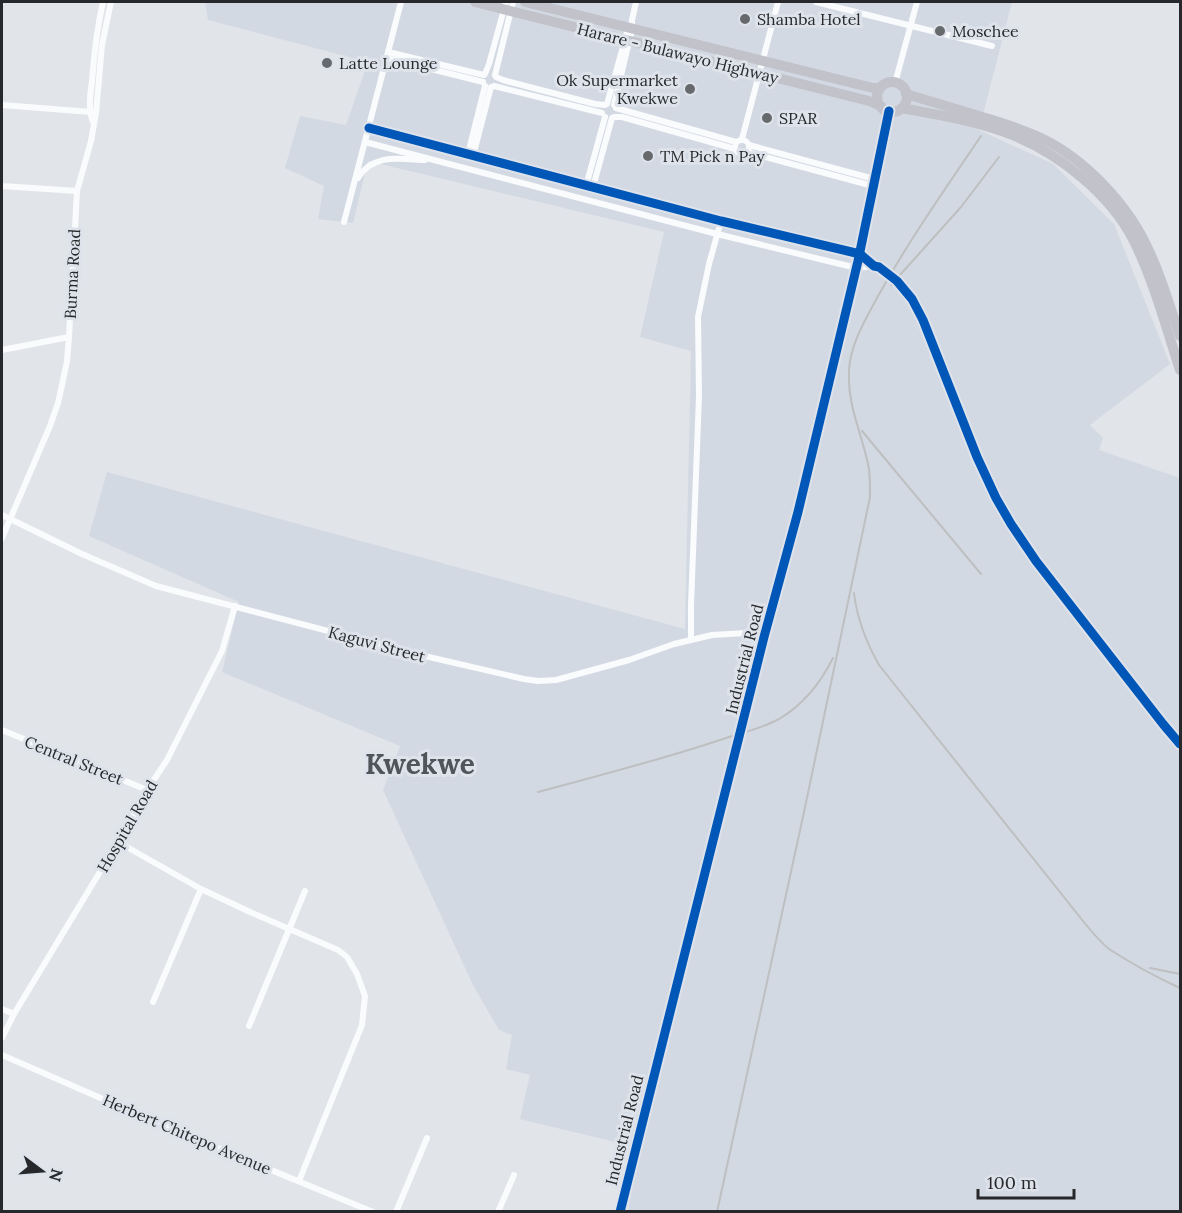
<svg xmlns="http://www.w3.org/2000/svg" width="1182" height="1213" viewBox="0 0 1182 1213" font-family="Lora,serif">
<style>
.built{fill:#d3d9e3}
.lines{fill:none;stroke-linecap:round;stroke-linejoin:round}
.minor{stroke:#fafbfc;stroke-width:6}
.tertiary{stroke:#fafbfc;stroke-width:8}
.trunk{stroke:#c2c3ca;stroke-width:10}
.rail{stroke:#bebfc0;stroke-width:2}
.cycleway-casing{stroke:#dee3eb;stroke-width:13}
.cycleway{stroke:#0057b8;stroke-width:9}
.poi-dot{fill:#676a6d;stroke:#dee3eb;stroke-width:2}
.labels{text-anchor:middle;stroke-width:6;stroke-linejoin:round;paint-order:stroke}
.poi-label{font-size:16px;fill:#26282b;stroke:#dee3eb;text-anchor:start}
.street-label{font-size:16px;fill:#26282b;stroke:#dee3eb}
.town-label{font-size:28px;font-weight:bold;fill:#50545b;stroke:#dee3eb}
</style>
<rect width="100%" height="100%" fill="#e1e4e8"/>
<polygon class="built" points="205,2 1012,2 979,130 1053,164 1114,224 1170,364 1090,425 1103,438 1099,450 1180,478 1180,1211 628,1211 640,1148 520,1119 530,1075 506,1069 512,1035 499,1030 473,985 383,790 400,746 222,672 239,602 89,536 107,472 685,629 691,351 640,337 664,232 368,161 353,223 318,219 324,186 285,168 300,116 346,125 368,62 208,20"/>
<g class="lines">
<g class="minor">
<polyline points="816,2 992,46"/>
<polyline points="388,52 484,75"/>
<polyline points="387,58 483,82"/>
<polyline points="485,74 489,64 506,2"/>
<polyline points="495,75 513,2"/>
<polyline points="496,77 503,80 595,104 605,105"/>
<polyline points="895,83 917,2"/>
<polyline points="494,86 602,113"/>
<polyline points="607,104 629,25"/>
<polyline points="2,105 91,112"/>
<polyline points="614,105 632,29 632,20 636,2"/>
<polyline points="616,108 736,142"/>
<polyline points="614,117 622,117 735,149"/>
<path d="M93,122C88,109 90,95 92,81C94,54 97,28 103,2"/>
<polyline points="369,128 721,221 860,254 874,266 879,267 897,281 912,299 923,320 977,457 996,498 1011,524 1036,561 1163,724 1180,744"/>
<polyline points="742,139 778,2"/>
<circle cx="742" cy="147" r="7"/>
<polyline points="365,142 717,234 836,263 857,268 874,266"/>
<polyline points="749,145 874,179"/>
<polyline points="747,152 873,186"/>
<polyline points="468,154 485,86"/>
<polyline points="473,156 491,87"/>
<path d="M358,178C373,153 400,159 425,160"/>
<polyline points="2,186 77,191"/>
<polyline points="586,186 605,117"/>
<polyline points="593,187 612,118"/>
<polyline points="344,222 401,2"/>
<polyline points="2,350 69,337"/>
<polyline points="2,515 82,554 156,586 416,654 524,679 538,681 556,680 629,660 674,644 712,635 746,633 764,637"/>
<polyline points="2,538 50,426 58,403 62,385 67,361 69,337 77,191 91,141 96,113 102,45 111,2"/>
<polyline points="691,640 691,605 699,396 698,317 709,264 721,221"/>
<polyline points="2,730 147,790"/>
<polyline points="118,842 201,889 250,912 338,950 347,957 357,974 365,996 362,1025 299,1181"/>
<polyline points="153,1002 201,889"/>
<polyline points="2,1009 14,1014"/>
<polyline points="249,1026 305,891"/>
<polyline points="2,1038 14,1014 118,842 147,790 167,760 222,651 235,606"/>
<polyline points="2,1055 174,1130 373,1212"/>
<polyline points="396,1212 427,1138"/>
<polyline points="498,1212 514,1175"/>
</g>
<polyline class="tertiary" points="620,1212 764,637 798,512 858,261 889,111"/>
<g class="trunk">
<polyline points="475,2 869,101 881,106"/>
<polyline points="525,2 873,88 880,88"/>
<circle cx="892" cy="97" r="15"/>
<path d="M906,94C930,101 953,108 976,115C998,122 1020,128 1041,138C1085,159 1129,205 1149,251C1162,278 1170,308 1180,336"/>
<path d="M902,108C938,115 978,121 1012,135C1060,154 1111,195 1134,241C1154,282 1166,327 1180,370"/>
</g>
<g class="rail">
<polyline points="891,285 961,207 999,157"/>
<polyline points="862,431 981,574"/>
<path d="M854,593C857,619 866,642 879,665L1083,921C1091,931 1099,941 1109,949C1132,964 1156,977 1180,988"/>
<path d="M538,792C597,776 656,761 714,742C736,734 759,730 779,719C803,705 821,682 833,658"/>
<polyline points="1150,968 1180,974"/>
<path d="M717,1212L804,812L870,497C870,488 870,478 869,469C863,435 847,407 849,371C850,345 865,320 877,298C908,242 945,189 981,136"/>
</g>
<defs>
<g id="cycleway">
<polyline points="369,128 721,221 860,254 874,266 879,267 897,281 912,299 923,320 977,457 996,498 1011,524 1036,561 1163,724 1180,744"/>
<polyline points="620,1212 764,637 798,512 858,261 889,111"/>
</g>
</defs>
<use href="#cycleway" class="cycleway-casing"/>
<use href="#cycleway" class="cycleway"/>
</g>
<g class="poi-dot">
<circle cx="745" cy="19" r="6"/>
<circle cx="940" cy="31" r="6"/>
<circle cx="327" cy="63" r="6"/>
<circle cx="690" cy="89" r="6"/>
<circle cx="767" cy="118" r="6"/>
<circle cx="648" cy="156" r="6"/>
</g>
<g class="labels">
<g class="poi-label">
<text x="757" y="25">Shamba Hotel</text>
<text x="952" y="37">Moschee</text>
<text x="339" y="69">Latte Lounge</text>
<text x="678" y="86" text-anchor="end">Ok Supermarket<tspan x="678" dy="18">Kwekwe</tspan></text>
<text x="779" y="124">SPAR</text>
<text x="660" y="162">TM Pick n Pay</text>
</g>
<g class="street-label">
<text transform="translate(678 53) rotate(14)" y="6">Harare - Bulawayo Highway</text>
<text transform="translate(72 274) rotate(-87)" y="6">Burma Road</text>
<text transform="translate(377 644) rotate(15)" y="6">Kaguvi Street</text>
<text transform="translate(744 659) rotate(-76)" y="6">Industrial Road</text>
<text transform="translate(74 760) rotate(22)" y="6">Central Street</text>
<text transform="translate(127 826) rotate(-60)" y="6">Hospital Road</text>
<text transform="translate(624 1130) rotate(-76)" y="6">Industrial Road</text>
<text transform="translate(187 1134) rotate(23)" y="6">Herbert Chitepo Avenue</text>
</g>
<g class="town-label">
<text x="420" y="774">Kwekwe</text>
</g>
</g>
<rect width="1182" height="1213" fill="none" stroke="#26282b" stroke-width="6"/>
<g transform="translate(42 1171) rotate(106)" stroke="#dee3eb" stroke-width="4.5" paint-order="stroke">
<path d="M0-4.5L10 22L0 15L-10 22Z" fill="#26282b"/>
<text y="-9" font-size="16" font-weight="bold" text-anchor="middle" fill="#26282b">N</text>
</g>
<path d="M978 1189v9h96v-9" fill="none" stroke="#26282b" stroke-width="3"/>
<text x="987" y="1189" font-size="18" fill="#26282b" stroke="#dee3eb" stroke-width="4.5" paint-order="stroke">100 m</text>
</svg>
